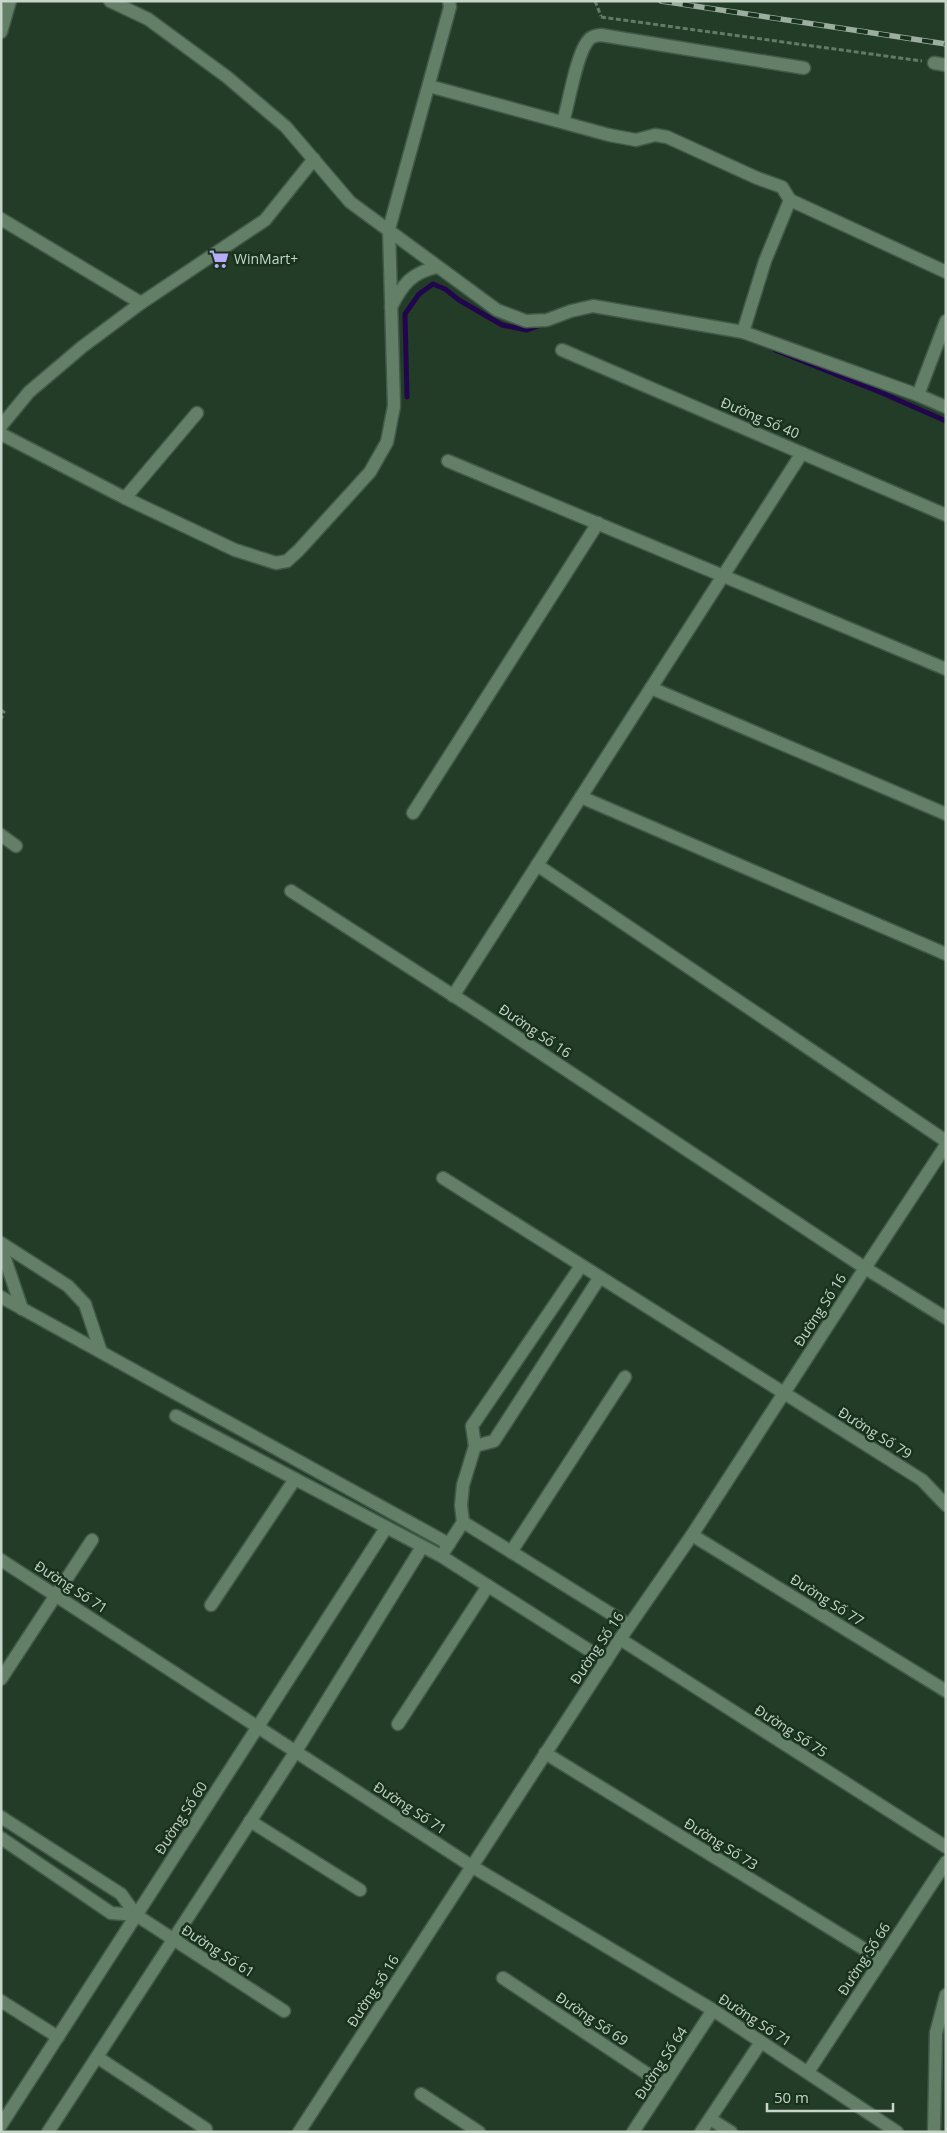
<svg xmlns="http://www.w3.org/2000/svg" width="947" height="2133" viewBox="0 0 947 2133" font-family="'Open Sans',sans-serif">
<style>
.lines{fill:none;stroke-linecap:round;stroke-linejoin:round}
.stream{stroke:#21064e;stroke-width:5}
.minor-casing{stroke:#425948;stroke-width:15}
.path{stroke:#647a69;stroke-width:3;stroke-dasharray:5 2.5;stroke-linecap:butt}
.minor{stroke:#637f67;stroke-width:12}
.rail-casing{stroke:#9cae9f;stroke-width:5.5}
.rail{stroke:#18321e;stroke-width:4;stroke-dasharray:11;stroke-linecap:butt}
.labels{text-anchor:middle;stroke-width:5;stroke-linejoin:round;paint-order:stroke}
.poi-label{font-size:14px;fill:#c7d6c9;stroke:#18321e;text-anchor:start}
.street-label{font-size:14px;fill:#c7d6c9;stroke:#18321e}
</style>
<rect width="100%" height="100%" fill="#223c28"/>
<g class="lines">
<g class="stream">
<polyline points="775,350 882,393 946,421"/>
<polyline points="407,397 405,314 419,294 433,284 445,289 459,300 502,325 527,330 541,325"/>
</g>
<defs>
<g id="minor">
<polyline points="110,1 148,19 227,77 286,127 350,202 497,310 526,321 547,320 571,311 593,306 743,332 918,395 946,407"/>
<polyline points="1,32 10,1"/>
<polyline points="934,63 946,65"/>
<polyline points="429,86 609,135 636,140 655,135 667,137 757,178 782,187 790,200 765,261 743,332"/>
<path d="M563,122C569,102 576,57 587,42C591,36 595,36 601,35L804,68"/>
<polyline points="790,200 946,272"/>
<polyline points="1,219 141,303"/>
<path d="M391,307C403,284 411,273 437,267"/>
<polyline points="562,350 946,515"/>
<polyline points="918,395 946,321"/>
<polyline points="1,426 29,392 82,347 141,303 265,220 314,159"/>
<polyline points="1,434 125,498 235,550 276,563 287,561 299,550 370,472 387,442 394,406 389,229 450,7 449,1"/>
<polyline points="448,461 946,669"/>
<polyline points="125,498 197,413"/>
<polyline points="651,688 946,814"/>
<polyline points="581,797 946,954"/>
<polyline points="413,813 598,523"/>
<polyline points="1,835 16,846"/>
<polyline points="537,865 946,1141"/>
<polyline points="291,891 479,1012 865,1268 692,1535 620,1639 299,2132"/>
<polyline points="453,996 802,453"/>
<polyline points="946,1145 865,1268 946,1318"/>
<polyline points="443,1178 922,1480 946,1505"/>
<polyline points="1,1243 68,1286 85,1304 101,1352"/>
<polyline points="1,1247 22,1309"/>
<polyline points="581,1266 472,1426 475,1446 494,1441 600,1277"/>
<polyline points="1,1297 449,1544"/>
<polyline points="176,1416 441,1556 606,1661"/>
<polyline points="463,1522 629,1625"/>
<polyline points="692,1535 946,1691"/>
<polyline points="445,1550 463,1522 461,1505 463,1485 475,1446"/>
<polyline points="511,1552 625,1377"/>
<polyline points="1,1560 473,1867 713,2010 897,2132"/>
<polyline points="211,1605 295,1479"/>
<polyline points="620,1639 946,1847"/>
<polyline points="1,1679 92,1540"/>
<polyline points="398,1724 488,1586"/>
<polyline points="545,1753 882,1960"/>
<polyline points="1,1817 121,1894 136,1915 284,2011"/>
<polyline points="250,1821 360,1890"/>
<polyline points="1,1838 111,1913 136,1915"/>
<polyline points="503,1978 664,2085"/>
<polyline points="1,2001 58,2037"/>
<polyline points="97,2057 206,2129"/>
<polyline points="808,2072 946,1862"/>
<polyline points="421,2094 479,2132"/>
<polyline points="710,2119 731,2132"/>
<polyline points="1,2125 386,1528"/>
<polyline points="48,2132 296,1751 422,1547"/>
<polyline points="633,2132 713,2010"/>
<polyline points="701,2132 761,2042"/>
<polyline points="934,2132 936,2033 946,1995"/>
</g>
</defs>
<use href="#minor" class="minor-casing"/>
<g class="path">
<polyline points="595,1 601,16"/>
<polyline points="601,17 922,61"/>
<polyline points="1,710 4,712 1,719"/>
</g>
<use href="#minor" class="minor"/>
<defs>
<polyline id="rail" points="661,1 946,44"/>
</defs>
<use href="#rail" class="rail-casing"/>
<use href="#rail" class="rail"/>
</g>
<defs>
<symbol id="supermarket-bare" viewBox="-9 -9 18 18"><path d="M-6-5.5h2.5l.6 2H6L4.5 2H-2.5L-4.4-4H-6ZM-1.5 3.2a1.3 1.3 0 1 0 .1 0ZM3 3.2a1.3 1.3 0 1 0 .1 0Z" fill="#b8abf7" stroke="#18321e" stroke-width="2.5" paint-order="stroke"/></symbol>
</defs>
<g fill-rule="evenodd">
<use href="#supermarket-bare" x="205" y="245" width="28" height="28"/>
</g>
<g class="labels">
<g class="poi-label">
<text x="234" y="264">WinMart+</text>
</g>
<g class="street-label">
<text transform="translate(760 418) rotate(23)" y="5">Đường Số 40</text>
<text transform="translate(535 1031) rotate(34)" y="5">Đường Số 16</text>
<text transform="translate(820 1310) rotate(-57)" y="5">Đường Số 16</text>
<text transform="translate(875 1433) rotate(32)" y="5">Đường Số 79</text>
<text transform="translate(71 1587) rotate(33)" y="5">Đường Số 71</text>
<text transform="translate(827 1600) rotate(32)" y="5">Đường Số 77</text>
<text transform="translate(597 1648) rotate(-56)" y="5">Đường Số 16</text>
<text transform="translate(791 1731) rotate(33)" y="5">Đường Số 75</text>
<text transform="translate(410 1808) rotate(33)" y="5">Đường Số 71</text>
<text transform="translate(181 1818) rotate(-57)" y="5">Đường Số 60</text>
<text transform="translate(721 1844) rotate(32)" y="5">Đường Số 73</text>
<text transform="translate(218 1951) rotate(33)" y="5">Đường Số 61</text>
<text transform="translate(864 1959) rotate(-57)" y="5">Đường Số 66</text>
<text transform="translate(373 1991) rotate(-57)" y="5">Đường số 16</text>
<text transform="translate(592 2019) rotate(34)" y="5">Đường Số 69</text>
<text transform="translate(755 2020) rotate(33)" y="5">Đường Số 71</text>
<text transform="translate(661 2063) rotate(-57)" y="5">Đường Số 64</text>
</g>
</g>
<rect width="947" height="2133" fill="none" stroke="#c7d6c9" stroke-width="5"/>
<path d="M767 2103v8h126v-8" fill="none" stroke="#c7d6c9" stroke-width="2.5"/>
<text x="774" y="2103" font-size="15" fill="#c7d6c9" stroke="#18321e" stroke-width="4" paint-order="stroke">50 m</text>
</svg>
